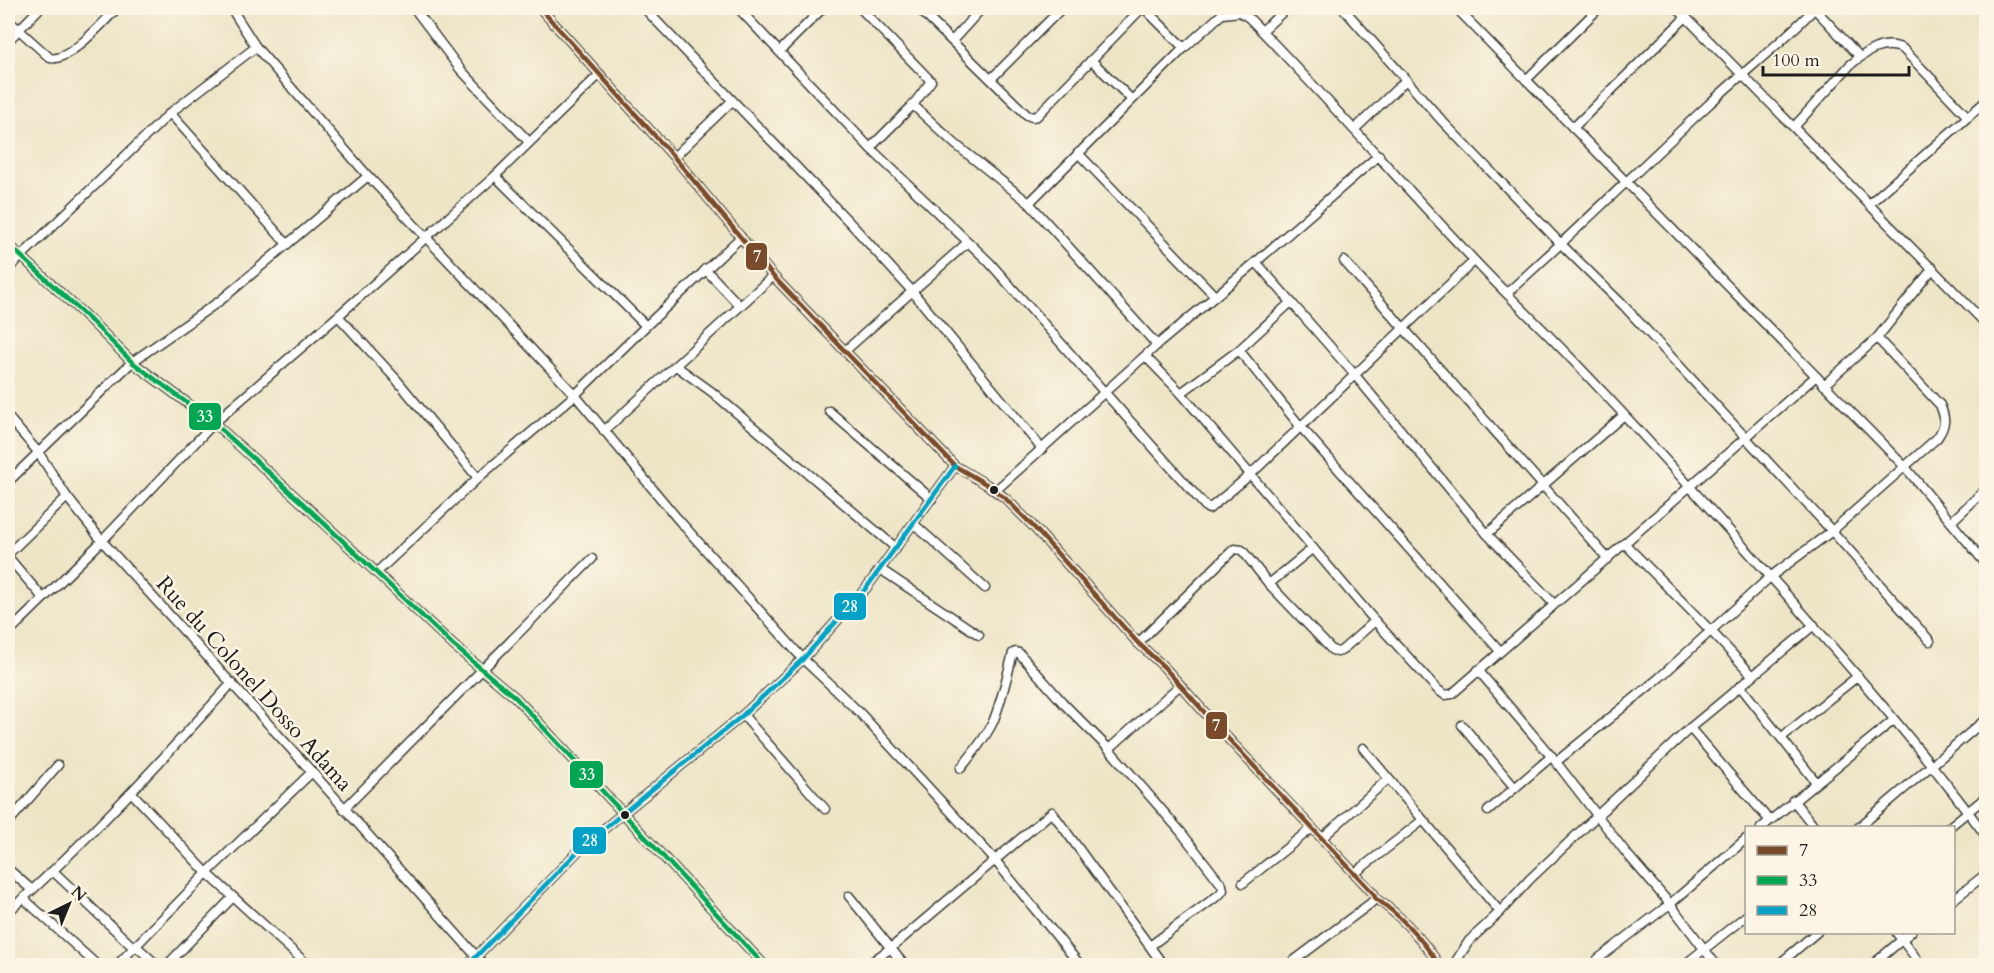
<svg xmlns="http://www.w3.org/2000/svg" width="1994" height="973" viewBox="0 0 1994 973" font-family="Cardo,serif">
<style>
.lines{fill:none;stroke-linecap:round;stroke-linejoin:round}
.minor-casing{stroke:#3b3a36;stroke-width:11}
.minor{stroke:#fff;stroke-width:8}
.bus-1-casing{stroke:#fcf5e5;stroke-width:9}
.bus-2-casing{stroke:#fcf5e5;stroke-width:9}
.bus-3-casing{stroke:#fcf5e5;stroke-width:9}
.bus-1{stroke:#7a4b2a;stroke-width:4.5}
.bus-2{stroke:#00a651;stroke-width:4.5}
.bus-3{stroke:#01a2c5;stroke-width:4.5}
.bus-dot{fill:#1c1c1c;stroke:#fcf5e5;stroke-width:2}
.labels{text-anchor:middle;stroke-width:5;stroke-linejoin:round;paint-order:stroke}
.street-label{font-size:22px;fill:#1c1c1c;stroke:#fcf5e5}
.line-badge{stroke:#fcf5e5;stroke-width:2}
.badge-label{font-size:16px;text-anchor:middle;font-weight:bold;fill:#fff}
</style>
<rect width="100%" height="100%" fill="#fcf5e5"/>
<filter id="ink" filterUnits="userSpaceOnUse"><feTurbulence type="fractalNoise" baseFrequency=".0167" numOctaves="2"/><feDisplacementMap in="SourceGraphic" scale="12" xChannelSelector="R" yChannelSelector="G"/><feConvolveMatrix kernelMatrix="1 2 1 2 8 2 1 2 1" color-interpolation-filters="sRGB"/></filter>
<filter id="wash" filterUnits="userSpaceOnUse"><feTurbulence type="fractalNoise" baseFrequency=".008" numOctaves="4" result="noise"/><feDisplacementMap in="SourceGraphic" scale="24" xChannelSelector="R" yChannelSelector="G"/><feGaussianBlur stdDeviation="1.35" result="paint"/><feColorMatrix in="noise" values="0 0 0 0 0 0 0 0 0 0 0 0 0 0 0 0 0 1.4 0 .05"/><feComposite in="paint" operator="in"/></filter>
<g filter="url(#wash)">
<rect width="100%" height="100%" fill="#ede5c6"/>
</g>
<g filter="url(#ink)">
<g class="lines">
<defs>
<g id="minor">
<polyline points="231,8 256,47 368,176 575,395 676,517 803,659 860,713 994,859 1081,966"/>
<polyline points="414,8 460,69 529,142"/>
<path d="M540,8L674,157L773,276L955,466L986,484L1005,498L1031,524L1138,643L1164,667L1222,732L1374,894L1375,898C1402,916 1422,939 1440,966"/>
<polyline points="644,8 853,226 912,291 1042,449"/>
<polyline points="738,8 870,148 989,262 1207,508 1209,509 1250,475 1474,261"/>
<polyline points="860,8 931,81 913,105 870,148"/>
<polyline points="918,8 1027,115 1032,117 1037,116 1142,8"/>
<polyline points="1144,8 1184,48"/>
<polyline points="1343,8 1443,122 1561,244 1624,306 1832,531 1930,641"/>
<polyline points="1456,8 1905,467 1986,564"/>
<polyline points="1677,8 1986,324"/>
<polyline points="1814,8 1860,57"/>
<path d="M8,20L50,58C67,63 106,20 117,8"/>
<polyline points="1262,31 1287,8"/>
<polyline points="8,41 40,8"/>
<polyline points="952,41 982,8"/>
<polyline points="780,51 823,8"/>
<polyline points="1091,60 1131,99"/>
<polyline points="991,79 1062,8"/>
<polyline points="1526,80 1599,8"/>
<polyline points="913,105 955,144 1029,203 1157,345"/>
<polyline points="170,113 287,244"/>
<path d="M1794,127L1850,65C1865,53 1883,39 1903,49L1968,117"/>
<polyline points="1573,128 1686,17"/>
<polyline points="1355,129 1406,80"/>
<polyline points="1078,153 1215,296"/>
<polyline points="674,157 732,101"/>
<polyline points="495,176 646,326"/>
<path d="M1029,203L1184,48L1222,14L1240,12L1248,17C1326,96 1398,180 1474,260C1502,290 1532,318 1560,347C1632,421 1701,499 1770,576C1845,661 1919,745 1986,836"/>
<polyline points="1869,204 1986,101"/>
<polyline points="8,244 91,321 132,362 214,423 310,510 453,645 516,698 765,966"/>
<polyline points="1344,261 1608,559"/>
<polyline points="1256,262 1354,374 1487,534 1554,604"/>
<polyline points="8,269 170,113 256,47"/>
<polyline points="705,269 740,306"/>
<path d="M1507,293C1575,232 1640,168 1707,106C1742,73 1782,43 1815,8"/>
<polyline points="338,316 396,379 478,478"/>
<polyline points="846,350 968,242"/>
<polyline points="1239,350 1300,426 1500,651"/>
<polyline points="1145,356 1181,393 1375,621 1438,690 1445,695 1452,694 1815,377"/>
<polyline points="676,366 712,392 896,548"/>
<polyline points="1824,385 1877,338 1933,268"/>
<polyline points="1181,393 1239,350 1291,302"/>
<polyline points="829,411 932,499"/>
<polyline points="8,417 38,452 67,497 102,541 312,772 485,966"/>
<polyline points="604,431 773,276"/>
<polyline points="8,482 132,362 221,300 368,176"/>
<polyline points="995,491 1157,345 1256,262 1379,155"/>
<polyline points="1951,522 1986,489"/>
<polyline points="914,524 985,588"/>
<polyline points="1487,534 1624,415"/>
<polyline points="1625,544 1711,631 1753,676"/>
<polyline points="8,554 67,497"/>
<polyline points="8,557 43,598"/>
<polyline points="880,569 979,635"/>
<polyline points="377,572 478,478 575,395 646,326 741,237"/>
<polyline points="1269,584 1313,548"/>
<polyline points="8,633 102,541 214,423 338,316 495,176 600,74"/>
<polyline points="1138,643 1234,549 1242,550 1269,584 1332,650 1337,652 1341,651 1375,621"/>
<polyline points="1478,670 1556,762 1627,854 1670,904 1717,966"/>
<polyline points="1740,686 1816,782"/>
<polyline points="743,715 825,809"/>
<polyline points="1462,725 1515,788"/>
<polyline points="1690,728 1769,820"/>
<polyline points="1782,737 1858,676"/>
<polyline points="1363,748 1500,912"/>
<polyline points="1109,749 1180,685"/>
<path d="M1556,762L1659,678L1770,577L1832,531L1937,438C1946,425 1946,419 1940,405L1877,338"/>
<path d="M961,768C972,754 985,739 993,722C1002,700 1007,676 1013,653L1016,652L1019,653L1064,704L1109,749L1181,832L1222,885L1223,890L1220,894L1150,946"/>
<polyline points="132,793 207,873 309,966"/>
<polyline points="1793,800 1815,828"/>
<polyline points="344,809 592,559"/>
<polyline points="1488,811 1552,756"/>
<polyline points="8,823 58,765"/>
<polyline points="1761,828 1894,720"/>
<polyline points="1858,828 1986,719"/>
<polyline points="1948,828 1986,797"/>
<polyline points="1322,838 1388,779"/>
<polyline points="8,869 32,890"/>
<polyline points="53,871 133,947"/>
<polyline points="1355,873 1423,820"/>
<polyline points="1243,883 1312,828"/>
<polyline points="849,896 905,966"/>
<polyline points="23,898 98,966"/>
<polyline points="1954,899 1986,874"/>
<path d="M8,912C88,841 160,762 232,683"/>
<polyline points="1896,932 1922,966"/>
<polyline points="135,945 158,966"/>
<polyline points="1598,959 1670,904 1746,839"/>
<polyline points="116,966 207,873 312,772"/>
<polyline points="166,966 233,897"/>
<polyline points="467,966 583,846 743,715 803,659 867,587 955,466"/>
<polyline points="866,966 891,948 1052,812 1164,966"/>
<polyline points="1287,966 1371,903 1375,898"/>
<polyline points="1453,966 1469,941 1500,912 1530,879 1690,728 1814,625"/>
<polyline points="1683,966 1746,916"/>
<polyline points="1777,966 1817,932"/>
<polyline points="1871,966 1911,932"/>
</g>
</defs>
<use href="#minor" class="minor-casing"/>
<use href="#minor" class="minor"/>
<defs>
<path id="bus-1" d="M540,8L674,157L773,276L955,466L986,484L1005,498L1031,524L1138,643L1164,667L1222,732L1374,894L1375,898C1402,916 1422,939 1440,966"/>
<polyline id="bus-2" points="8,244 91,321 132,362 214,423 310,510 453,645 516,698 765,966"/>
<polyline id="bus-3" points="467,966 583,846 743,715 803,659 867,587 955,466"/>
</defs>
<use href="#bus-1" class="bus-1-casing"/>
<use href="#bus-2" class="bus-2-casing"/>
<use href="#bus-3" class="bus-3-casing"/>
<use href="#bus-1" class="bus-1"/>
<use href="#bus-2" class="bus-2"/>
<use href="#bus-3" class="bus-3"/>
</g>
</g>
<g class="bus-dot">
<circle cx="994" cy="490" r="5"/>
<circle cx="625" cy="815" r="5"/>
</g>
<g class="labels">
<g class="street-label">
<text transform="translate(255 683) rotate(48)" y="8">Rue du Colonel Dosso Adama</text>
</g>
</g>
<g class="line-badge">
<rect x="745" y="242" width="23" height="29" rx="6" fill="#7a4b2a"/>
<rect x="188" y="402" width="34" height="29" rx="6" fill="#00a651"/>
<rect x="833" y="592" width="34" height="29" rx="6" fill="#01a2c5"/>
<rect x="1205" y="711" width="23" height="29" rx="6" fill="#7a4b2a"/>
<rect x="569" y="760" width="35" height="29" rx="6" fill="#00a651"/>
<rect x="572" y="826" width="35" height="29" rx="6" fill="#01a2c5"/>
</g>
<g class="badge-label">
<text x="757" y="262">7</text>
<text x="205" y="422">33</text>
<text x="850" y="612">28</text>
<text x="1216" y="731">7</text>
<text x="587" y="780">33</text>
<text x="590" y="846">28</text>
</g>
<rect width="1994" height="973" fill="none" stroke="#fcf5e5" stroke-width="30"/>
<rect x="1745" y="826" width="210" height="108" fill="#fcf5e5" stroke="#a29e95" stroke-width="1.5"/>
<rect x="1757" y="846" width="30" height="9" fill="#7a4b2a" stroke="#a29e95" stroke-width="1.5"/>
<text x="1799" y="856" font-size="18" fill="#1c1c1c">7</text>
<rect x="1757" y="876" width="30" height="9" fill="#00a651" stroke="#a29e95" stroke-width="1.5"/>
<text x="1799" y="886" font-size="18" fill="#1c1c1c">33</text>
<rect x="1757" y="906" width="30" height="9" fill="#01a2c5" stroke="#a29e95" stroke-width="1.5"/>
<text x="1799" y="916" font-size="18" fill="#1c1c1c">28</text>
<g transform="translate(69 904) rotate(43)" stroke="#fcf5e5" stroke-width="4.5" paint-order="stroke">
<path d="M0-4.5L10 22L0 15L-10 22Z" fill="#1c1c1c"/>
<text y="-9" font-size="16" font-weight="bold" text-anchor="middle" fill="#1c1c1c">N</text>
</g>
<path d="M1763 66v9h146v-9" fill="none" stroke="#1c1c1c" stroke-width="3"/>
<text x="1772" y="66" font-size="18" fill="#1c1c1c" stroke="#fcf5e5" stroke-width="4.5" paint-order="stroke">100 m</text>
</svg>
